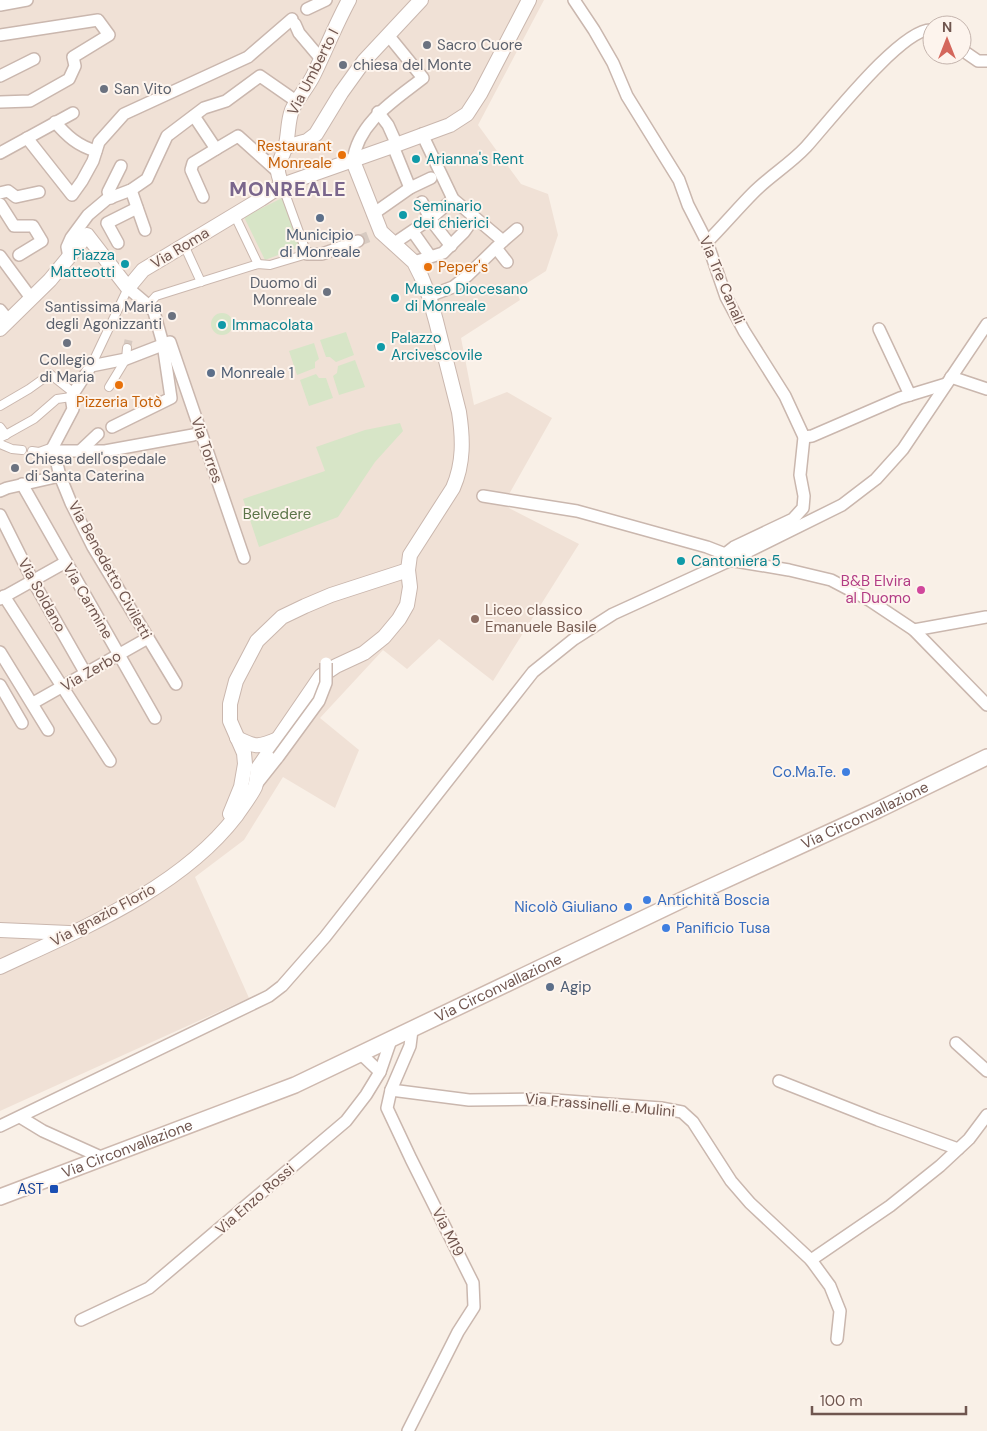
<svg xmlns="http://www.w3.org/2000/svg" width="987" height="1431" viewBox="0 0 987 1431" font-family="'DM Sans',sans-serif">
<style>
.residential{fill:#f0e1d6}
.green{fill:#d7e5c7}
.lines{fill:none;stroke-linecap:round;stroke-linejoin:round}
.pedestrian-tunnel{stroke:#d7cac1;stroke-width:8;stroke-dasharray:8 4;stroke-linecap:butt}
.minor-tunnel{stroke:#d7cac1;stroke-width:11;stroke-dasharray:11 5.5;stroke-linecap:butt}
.pedestrian-casing{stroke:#cab7ae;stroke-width:10}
.minor-casing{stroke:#cab7ae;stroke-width:14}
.tertiary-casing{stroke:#cab7ae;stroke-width:16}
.secondary-casing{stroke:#ceb9af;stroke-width:18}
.pedestrian{stroke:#fff;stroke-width:8}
.minor{stroke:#fff;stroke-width:11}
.tertiary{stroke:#fff;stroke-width:14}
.secondary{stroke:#fff;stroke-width:15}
.minor-bridge-casing{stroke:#cab7ae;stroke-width:14;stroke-linecap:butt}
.minor-bridge{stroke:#fff;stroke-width:11}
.worship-dot{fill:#6b7280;stroke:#fdf4ed;stroke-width:2}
.food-dot{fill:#e8710a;stroke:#fdf4ed;stroke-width:2}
.culture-dot{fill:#0f9aa8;stroke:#fdf4ed;stroke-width:2}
.service-dot{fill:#5c6f8a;stroke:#fdf4ed;stroke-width:2}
.hotel-dot{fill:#d1479c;stroke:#fdf4ed;stroke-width:2}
.education-dot{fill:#8d6e63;stroke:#fdf4ed;stroke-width:2}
.shop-dot{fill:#3f7fe0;stroke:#fdf4ed;stroke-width:2}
.transit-dot{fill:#1a4fb4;stroke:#fdf4ed;stroke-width:2}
.labels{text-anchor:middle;stroke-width:4;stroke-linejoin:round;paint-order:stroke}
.worship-label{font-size:15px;fill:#5b616d;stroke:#fdf4ed;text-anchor:start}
.street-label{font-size:15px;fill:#70564f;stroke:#fdf4ed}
.food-label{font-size:15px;fill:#c56008;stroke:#fdf4ed;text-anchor:end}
.culture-label{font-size:15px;fill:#0d838f;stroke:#fdf4ed;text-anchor:start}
.service-label{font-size:15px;fill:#4e5e75;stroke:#fdf4ed;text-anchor:start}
.park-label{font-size:15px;fill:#5b7448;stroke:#fdf4ed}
.hotel-label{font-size:15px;fill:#b23c85;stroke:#fdf4ed;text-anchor:end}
.education-label{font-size:15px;fill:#785e54;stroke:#fdf4ed;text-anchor:start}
.shop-label{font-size:15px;fill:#366cbe;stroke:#fdf4ed;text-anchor:end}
.transit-label{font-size:15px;fill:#164399;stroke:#fdf4ed;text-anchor:end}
.district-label{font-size:20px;font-weight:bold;letter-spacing:1px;fill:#7a668c;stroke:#fdf4ed}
</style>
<rect width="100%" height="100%" fill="#f9f0e7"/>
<polygon class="residential" points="0,0 544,0 478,125 521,184 548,194 558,235 546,271 516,290 520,300 461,338 474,405 507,392 552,418 503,505 579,544 493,681 439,639 407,669 383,650 320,718 359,750 335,808 283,777 244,840 195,877 249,998 0,1111"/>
<g class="green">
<polygon points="284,197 302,246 265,260 244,217"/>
<circle cx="222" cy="324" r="11"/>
<polygon points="346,332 354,355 336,362 330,357 326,357 320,340"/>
<polygon points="314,343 319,359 315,362 315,368 297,375 289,351"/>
<polygon points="355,360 365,387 339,395 333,376 337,373 338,366"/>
<polygon points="316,374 319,378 326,378 333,398 309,406 300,380"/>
<polygon points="400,423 403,431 375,462 338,517 259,547 243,499 325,471 316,447 365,430"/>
</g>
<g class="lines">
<polyline class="pedestrian-tunnel" points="127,348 129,338"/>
<polyline class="minor-tunnel" points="358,241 373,235"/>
<defs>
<g id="pedestrian">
<polyline points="235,216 258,264"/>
<polyline points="184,245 201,282"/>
<polyline points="148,305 156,296 258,264 270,265 307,254 282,185"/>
<polyline points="91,366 128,288"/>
<polyline points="109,387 126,359 127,348"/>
<polyline points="0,406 29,389 50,374 74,393"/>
<polyline points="0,427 6,435"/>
<polyline points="0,438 34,419 57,399 71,397"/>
<polyline points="0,444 12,449 22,450"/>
<polyline points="32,451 39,452 53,447"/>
</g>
<g id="minor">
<polyline points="574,0 594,30 613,63 627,96 679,180 688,205 707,242 726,297 744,331 785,396 804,437 800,475 804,496 803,508 793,519 734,547 725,554"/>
<polyline points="0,5 27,0"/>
<polyline points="307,9 326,0"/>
<polyline points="295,24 299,33 321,59"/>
<polyline points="0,35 98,20 109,35 73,57 75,66 69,79 30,101 0,102"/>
<polyline points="962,50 978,61 987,61"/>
<polyline points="0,76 34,59"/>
<polyline points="378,112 388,125 397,145"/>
<polyline points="194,116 216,149 238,136 277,171"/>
<path d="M55,122C67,136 78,146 96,151"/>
<polyline points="422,134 453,199 503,241 517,229"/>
<polyline points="27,138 72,195 82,181 93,161 99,142 124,114 248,57 292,19"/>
<polyline points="393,146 410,188"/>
<polyline points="0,153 73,113"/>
<path d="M353,161C358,122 395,100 423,78L388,35"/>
<polyline points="131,190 145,230"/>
<polyline points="0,193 8,191 16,197 39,192"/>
<polyline points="203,197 191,170 193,163 216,149"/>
<polyline points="111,198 108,192 121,166"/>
<polyline points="422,202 430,219 451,246"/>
<polyline points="0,204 14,226 33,226 42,241 19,255"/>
<polyline points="373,214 410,188 431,178"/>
<polyline points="413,232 430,256"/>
<path d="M707,242C723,226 738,208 754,192C770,176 790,164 806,147C827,124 903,26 932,30"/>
<polyline points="118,243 107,223 137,208"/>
<polyline points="393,244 430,219 453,199"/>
<polyline points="496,248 507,262"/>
<polyline points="307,254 322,254 358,241"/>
<polyline points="0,256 31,298"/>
<polyline points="69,257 67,247 71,238 88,215 107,199 131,190 147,179 167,136 204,108 226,101 260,76 296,101"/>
<polyline points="414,262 443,253 464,232 474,218"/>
<polyline points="429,296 453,287 467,276 503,241"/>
<polyline points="0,310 9,321"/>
<polyline points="879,329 910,395"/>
<polyline points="951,377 987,389"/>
<polyline points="112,427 171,398 163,344 154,312 148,305 128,288"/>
<polyline points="804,437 812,436 900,398 946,384"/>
<polyline points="54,451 105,451 193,435"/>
<polyline points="80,451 98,434"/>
<polyline points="22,484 155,718"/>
<polyline points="0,491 7,488 60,476"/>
<polyline points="483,496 577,511 707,547 725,554"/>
<polyline points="0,515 33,581 86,674"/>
<polyline points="729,560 789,570 831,580 869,600 914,630 987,705"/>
<polyline points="4,596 110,761"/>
<polyline points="0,599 66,562"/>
<polyline points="914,630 986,617"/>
<polyline points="0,652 48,730"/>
<polyline points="176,684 93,547 71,503 60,476 53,447 73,409 71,397 91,366 126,359 170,342 244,558"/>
<polyline points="0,685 22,723"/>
<polyline points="33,703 148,638"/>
<polyline points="255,786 278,757"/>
<polyline points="956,1043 987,1071"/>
<polyline points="361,1054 380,1072"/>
<polyline points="779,1081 878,1120 958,1149"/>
<polyline points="391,1090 469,1100 541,1099 661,1108 682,1112 693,1122 731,1181 750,1203 811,1260 890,1206 940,1166 969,1139 987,1115"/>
<polyline points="20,1117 43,1131 103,1158"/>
<polyline points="0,1126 269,996 282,986 325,937 533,672 574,639 613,614 729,561 842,505 876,479 903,449 987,324"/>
<polyline points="811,1260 830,1286 840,1311 837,1339"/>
<polyline points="81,1320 149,1288 346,1121 366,1095 380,1072 391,1040"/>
<polyline points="408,1431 458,1332 474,1307 473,1283 411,1159 387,1108 391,1090 410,1046 412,1030"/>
</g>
<g id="tertiary">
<polyline points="285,147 307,141 316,134 341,93 364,61 421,0"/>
<path d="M282,185C274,165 279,166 285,148C289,136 287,123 292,110C298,97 308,87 314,74C326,49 336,24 349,0"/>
<polyline points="0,329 50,280 87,235 128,288 143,270 261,199 282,185 393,146 450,125 467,114 480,94 529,0"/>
<path d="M237,738C256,748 259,747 278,739"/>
<polyline points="230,814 241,787 245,764 244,753 230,721 230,704 236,681 257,641 282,617 305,606 331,595 408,570"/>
<polyline points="0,930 69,933"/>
<path d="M0,967C81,929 180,889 236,816C242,807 250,797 255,787C257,781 257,774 258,768L321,676L336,666L364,653L384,637L399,619L407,605L410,587L408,570L410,555L453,488C464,463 463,438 459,412L436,321L429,296L421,276L414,262L381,232L353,161"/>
</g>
<g id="secondary">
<path id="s1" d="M0,1197L295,1085L682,900L878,810L987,757"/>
</g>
</defs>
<use href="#pedestrian" class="pedestrian-casing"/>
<use href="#minor" class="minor-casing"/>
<use href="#tertiary" class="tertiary-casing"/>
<use href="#secondary" class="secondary-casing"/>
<use href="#pedestrian" class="pedestrian"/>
<use href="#minor" class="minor"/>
<use href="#tertiary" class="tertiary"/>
<use href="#secondary" class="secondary"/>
<defs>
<polyline id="minor-bridge" points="278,757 319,701 326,683 326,663"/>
</defs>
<use href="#minor-bridge" class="minor-bridge-casing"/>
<use href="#minor-bridge" class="minor-bridge"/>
</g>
<g class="worship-dot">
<circle cx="427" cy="45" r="5"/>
<circle cx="343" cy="65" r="5"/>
<circle cx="104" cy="89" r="5"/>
<circle cx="327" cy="292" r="5"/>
<circle cx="172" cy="316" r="5"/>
<circle cx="67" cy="343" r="5"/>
<circle cx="15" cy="468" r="5"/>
</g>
<g class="food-dot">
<circle cx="342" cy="155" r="5"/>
<circle cx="428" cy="267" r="5"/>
<circle cx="119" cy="385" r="5"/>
</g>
<g class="culture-dot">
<circle cx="416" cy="159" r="5"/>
<circle cx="403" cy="215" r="5"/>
<circle cx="125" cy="264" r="5"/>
<circle cx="395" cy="298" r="5"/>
<circle cx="222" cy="325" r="5"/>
<circle cx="381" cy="347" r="5"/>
<circle cx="681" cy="561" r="5"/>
</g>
<g class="service-dot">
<circle cx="320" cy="218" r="5"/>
<circle cx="211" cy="373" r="5"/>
<circle cx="550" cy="987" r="5"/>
</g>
<circle class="hotel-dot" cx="921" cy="590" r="5"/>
<circle class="education-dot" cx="475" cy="619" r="5"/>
<g class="shop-dot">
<circle cx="846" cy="772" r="5"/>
<circle cx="647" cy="900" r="5"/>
<circle cx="628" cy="907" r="5"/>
<circle cx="666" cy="928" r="5"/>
</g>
<rect class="transit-dot" x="49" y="1184" width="10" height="10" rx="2.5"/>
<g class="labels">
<g class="worship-label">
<text x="437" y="50">Sacro Cuore</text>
<text x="353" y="70">chiesa del Monte</text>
<text x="114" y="94">San Vito</text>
<text x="317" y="288" text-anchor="end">Duomo di<tspan x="317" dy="17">Monreale</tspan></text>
<text x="162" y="312" text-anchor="end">Santissima Maria<tspan x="162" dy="17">degli Agonizzanti</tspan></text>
<text x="67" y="365" text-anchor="middle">Collegio<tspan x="67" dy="17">di Maria</tspan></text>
<text x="25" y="464">Chiesa dell'ospedale<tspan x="25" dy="17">di Santa Caterina</tspan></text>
</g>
<g class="street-label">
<text transform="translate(313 72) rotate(-63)" y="5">Via Umberto I</text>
<text transform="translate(180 248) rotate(-31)" y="5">Via Roma</text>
<text transform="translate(722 280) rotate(67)" y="5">Via Tre Canali</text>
<text transform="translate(207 450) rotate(71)" y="5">Via Torres</text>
<text transform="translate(110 570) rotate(61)" y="5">Via Benedetto Civiletti</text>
<text transform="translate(42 595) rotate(61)" y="5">Via Soldano</text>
<text transform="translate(88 601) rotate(60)" y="5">Via Carmine</text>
<text transform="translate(91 671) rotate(-30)" y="5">Via Zerbo</text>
<text dy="5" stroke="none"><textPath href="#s1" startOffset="946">Via Circonvallazione</textPath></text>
<text transform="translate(103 915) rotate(-28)" y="5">Via Ignazio Florio</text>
<text dy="5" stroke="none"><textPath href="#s1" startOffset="541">Via Circonvallazione</textPath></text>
<text transform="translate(600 1105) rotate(5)" y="5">Via Frassinelli e Mulini</text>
<text dy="5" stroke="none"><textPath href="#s1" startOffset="136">Via Circonvallazione</textPath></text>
<text transform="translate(255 1199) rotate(-41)" y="5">Via Enzo Rossi</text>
<text transform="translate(448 1232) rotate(63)" y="5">Via M19</text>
</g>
<g class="food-label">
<text x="332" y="151">Restaurant<tspan x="332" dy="17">Monreale</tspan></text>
<text x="438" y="272" text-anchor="start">Peper's</text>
<text x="119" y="407" text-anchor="middle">Pizzeria Totò</text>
</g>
<g class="culture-label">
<text x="426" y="164">Arianna's Rent</text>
<text x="413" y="211">Seminario<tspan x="413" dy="17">dei chierici</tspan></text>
<text x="115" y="260" text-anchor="end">Piazza<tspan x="115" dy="17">Matteotti</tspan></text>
<text x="405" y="294">Museo Diocesano<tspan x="405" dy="17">di Monreale</tspan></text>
<text x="232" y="330">Immacolata</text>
<text x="391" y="343">Palazzo<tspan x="391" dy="17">Arcivescovile</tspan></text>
<text x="691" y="566">Cantoniera 5</text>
</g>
<g class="service-label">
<text x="320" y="240" text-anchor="middle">Municipio<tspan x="320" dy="17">di Monreale</tspan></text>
<text x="221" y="378">Monreale 1</text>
<text x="560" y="992">Agip</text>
</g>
<g class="park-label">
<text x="277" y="519">Belvedere</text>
</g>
<g class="hotel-label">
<text x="911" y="586">B&amp;B Elvira<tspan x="911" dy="17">al Duomo</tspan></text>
</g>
<g class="education-label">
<text x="485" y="615">Liceo classico<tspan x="485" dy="17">Emanuele Basile</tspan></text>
</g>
<g class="shop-label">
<text x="836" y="777">Co.Ma.Te.</text>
<text x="657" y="905" text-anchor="start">Antichità Boscia</text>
<text x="618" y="912">Nicolò Giuliano</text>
<text x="676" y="933" text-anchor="start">Panificio Tusa</text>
</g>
<g class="transit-label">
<text x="44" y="1194">AST</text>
</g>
<g class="district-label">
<text x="288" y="196">MONREALE</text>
</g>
</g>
<g transform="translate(947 40)"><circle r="24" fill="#fdf4ed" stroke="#c5b5ae"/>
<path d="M0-4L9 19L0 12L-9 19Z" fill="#d4675c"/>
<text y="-8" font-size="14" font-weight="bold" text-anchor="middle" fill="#70564f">N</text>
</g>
<path d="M812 1406v8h154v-8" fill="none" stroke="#70564f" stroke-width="2.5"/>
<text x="820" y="1406" font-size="15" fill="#70564f" stroke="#fdf4ed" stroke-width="4" paint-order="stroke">100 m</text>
</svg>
